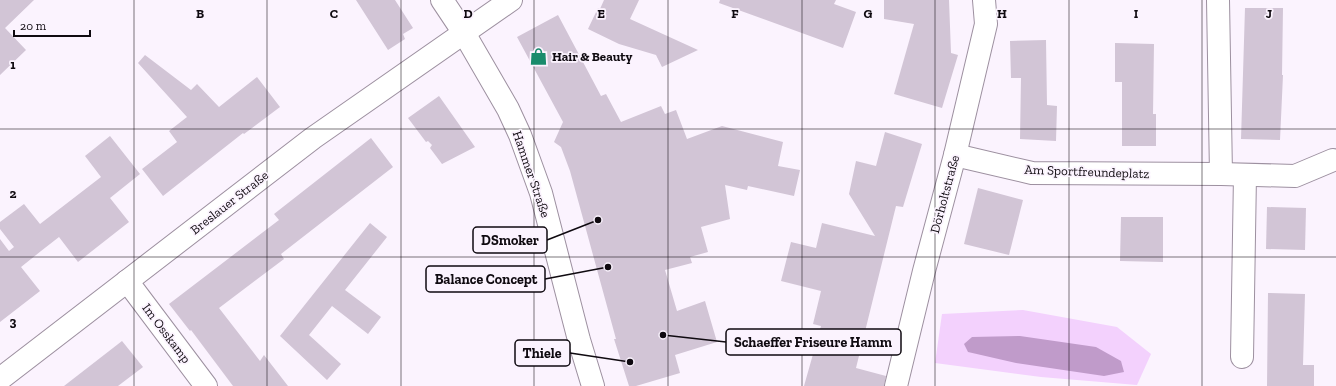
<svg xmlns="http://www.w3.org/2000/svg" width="1336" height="386" viewBox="0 0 1336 386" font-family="'Zilla Slab',serif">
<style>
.green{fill:#f3d1fd}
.water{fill:#c09bca}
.building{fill:#d2c5d6}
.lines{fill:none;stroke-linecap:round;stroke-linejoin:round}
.minor-casing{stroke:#9d90a0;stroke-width:24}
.major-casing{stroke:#9d90a0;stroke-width:24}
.minor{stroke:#fff;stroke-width:22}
.major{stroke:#fff;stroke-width:22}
.grid{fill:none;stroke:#0f0a10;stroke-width:1;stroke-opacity:0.55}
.labels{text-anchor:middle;stroke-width:3.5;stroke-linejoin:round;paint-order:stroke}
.poi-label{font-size:13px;font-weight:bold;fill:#0f0a10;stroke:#fbf3fe;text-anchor:start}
.street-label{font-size:13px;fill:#0f0a10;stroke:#fbf3fe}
.grid-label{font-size:13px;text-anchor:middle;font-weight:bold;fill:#0f0a10;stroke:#fbf3fe;stroke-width:3.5;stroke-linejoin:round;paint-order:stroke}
.leader{fill:none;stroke:#0f0a10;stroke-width:1.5}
.callout-dot{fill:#0f0a10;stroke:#fbf3fe;stroke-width:1.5}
.callout{fill:#fbf3fe;stroke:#0f0a10;stroke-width:1.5}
.callout-label{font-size:14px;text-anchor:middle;font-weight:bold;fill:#0f0a10}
</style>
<rect width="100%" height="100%" fill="#fbf3fe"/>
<polygon class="green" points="1023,310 1117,327 1151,354 1137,385 1041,377 935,363 942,314"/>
<polygon class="water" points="1020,336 1096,347 1121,361 1124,372 1104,376 1016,363 968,352 964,344 972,337"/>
<g class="building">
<polygon points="0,0 34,0 5,28 26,50 0,75"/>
<polygon points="356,0 395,0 413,28 403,34 405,39 388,50"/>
<polygon points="604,0 639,0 630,19 698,50 662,67 656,55 619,44 588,29 598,8 600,9"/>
<polygon points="720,0 836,0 834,4 856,12 843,48 719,3"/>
<polygon points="884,0 949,0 951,53 958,55 942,108 894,94 914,24 884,19"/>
<polygon points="1245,8 1283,8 1282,75 1283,75 1280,140 1241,139"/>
<polygon points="558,15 601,96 606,94 621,122 661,106 665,114 676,110 687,139 722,126 783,142 778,166 800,170 794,196 748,186 747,190 725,185 730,219 701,227 708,252 690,257 692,263 665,270 677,311 705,301 717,342 675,355 680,373 636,386 629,386 614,339 616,339 570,171 561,147 554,142 563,122 517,37"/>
<polygon points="1046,40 1047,105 1057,106 1056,141 1020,139 1021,78 1011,78 1010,41"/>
<polygon points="1115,43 1154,44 1153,114 1156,114 1156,146 1122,146 1122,82 1115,82"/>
<polygon points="145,55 191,90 197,84 219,107 257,77 280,107 244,134 243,133 163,196 142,169 177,142 169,131 187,117 138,63"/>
<polygon points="439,96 475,147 442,164 430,148 432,145 428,141 426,142 408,118"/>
<polygon points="885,132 922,144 903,207 896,206 856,368 886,376 884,386 804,386 821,326 813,324 821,291 781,281 791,242 816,248 822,223 875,236 849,194 856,161 876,166"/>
<polygon points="110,136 140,174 110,198 129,222 78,262 59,237 41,251 21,267 40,291 0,322 0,239 9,251 14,247 0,229 0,222 24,204 40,224 101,177 85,156"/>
<polygon points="371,138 393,167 281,254 284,259 219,308 260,361 264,355 288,386 233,386 191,330 190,331 169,304 279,220 274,214"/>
<polygon points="978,188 1023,200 1009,255 964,244"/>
<polygon points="1267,207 1306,208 1305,250 1266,249"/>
<polygon points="1121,217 1163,217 1163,262 1120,261"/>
<polygon points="370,223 387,237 345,290 381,317 368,334 332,306 309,335 341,364 327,380 280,336"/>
<polygon points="1268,293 1305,294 1303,365 1314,365 1314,386 1267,386"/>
<polygon points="122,341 143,367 118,386 64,386"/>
</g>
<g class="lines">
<defs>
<g id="minor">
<polyline points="1218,0 1221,174"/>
<polyline points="955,155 1032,173 1221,174 1295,176 1333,160"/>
<polyline points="127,281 206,386"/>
<polyline points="1242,357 1245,175"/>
<polyline points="0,379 313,138 511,0"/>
<polyline points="896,386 924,271 955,155 986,24 984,0"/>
</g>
<polyline id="major" points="442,0 464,33 508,109 520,135 541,193 579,340 593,386"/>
</defs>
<use href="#minor" class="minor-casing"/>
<use href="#major" class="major-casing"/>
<use href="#minor" class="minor"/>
<use href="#major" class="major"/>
</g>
<path class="grid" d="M134,0V386M267,0V386M401,0V386M534,0V386M668,0V386M802,0V386M935,0V386M1069,0V386M1202,0V386M0,129H1336M0,257H1336"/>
<defs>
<symbol id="shop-bare" viewBox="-9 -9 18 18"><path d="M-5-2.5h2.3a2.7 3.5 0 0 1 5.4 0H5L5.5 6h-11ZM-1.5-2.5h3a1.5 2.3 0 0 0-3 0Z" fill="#198b6c" stroke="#fbf3fe" stroke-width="2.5" paint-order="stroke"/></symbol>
</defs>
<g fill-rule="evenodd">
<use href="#shop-bare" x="526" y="44" width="25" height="25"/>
</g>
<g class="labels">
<g class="poi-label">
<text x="552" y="61">Hair &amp; Beauty</text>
</g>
<g class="street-label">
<text transform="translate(1087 171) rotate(2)" y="5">Am Sportfreundeplatz</text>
<text transform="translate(532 174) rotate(71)" y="5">Hammer Straße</text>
<text transform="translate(944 194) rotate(-75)" y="5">Dörholtstraße</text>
<text transform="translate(229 202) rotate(-38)" y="5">Breslauer Straße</text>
<text transform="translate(167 333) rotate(53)" y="5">Im Osskamp</text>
</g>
</g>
<g class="grid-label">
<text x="200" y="18">B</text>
<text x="334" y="18">C</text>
<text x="468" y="18">D</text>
<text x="601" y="18">E</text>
<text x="735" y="18">F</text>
<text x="868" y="18">G</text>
<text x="1002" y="18">H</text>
<text x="1136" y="18">I</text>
<text x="1269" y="18">J</text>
<text x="13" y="69">1</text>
<text x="13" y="198">2</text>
<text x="13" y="326">3</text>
</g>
<path class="leader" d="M598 220L547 240M608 267L545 279M663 335L726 342M630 362L570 353"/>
<g class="callout-dot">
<circle cx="598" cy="220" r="4"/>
<circle cx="608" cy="267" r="4"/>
<circle cx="663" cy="335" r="4"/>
<circle cx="630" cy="362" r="4"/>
</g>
<g class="callout">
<rect x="473" y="227" width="74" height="26" rx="4"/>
<rect x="426" y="266" width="119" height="26" rx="4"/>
<rect x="726" y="329" width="175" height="26" rx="4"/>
<rect x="515" y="340" width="55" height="26" rx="4"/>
</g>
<g class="callout-label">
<text x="510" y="245">DSmoker</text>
<text x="486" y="284">Balance Concept</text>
<text x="813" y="347">Schaeffer Friseure Hamm</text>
<text x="542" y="358">Thiele</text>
</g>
<path d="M14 30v6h76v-6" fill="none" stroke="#0f0a10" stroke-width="2"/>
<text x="20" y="30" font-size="12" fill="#0f0a10" stroke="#fbf3fe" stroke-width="3" paint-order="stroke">20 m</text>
</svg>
